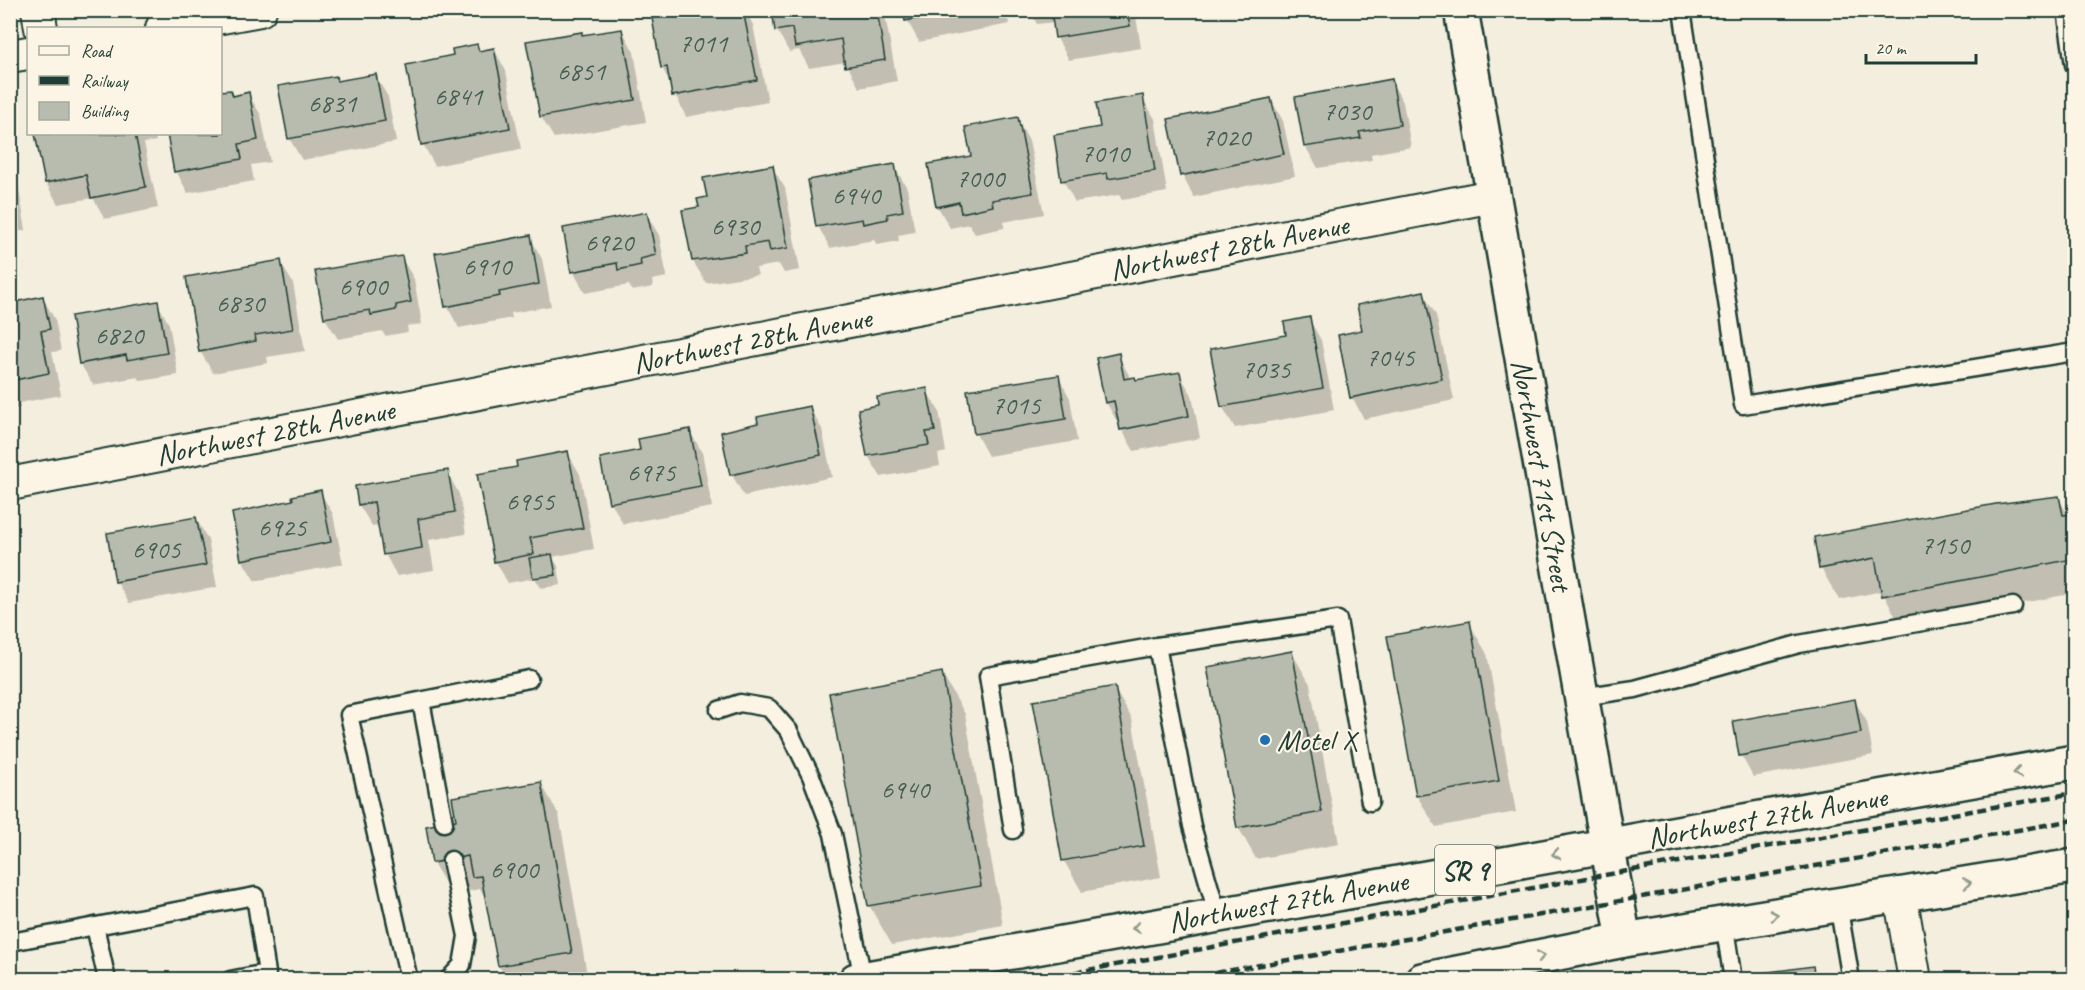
<svg xmlns="http://www.w3.org/2000/svg" width="2085" height="990" viewBox="0 0 2085 990" font-family="Caveat,sans-serif">
<style>
.shadow{fill:#0003}
.building{fill:#b8bcae;stroke:#1f3d34;stroke-width:1.5}
.lines{fill:none;stroke-linecap:round;stroke-linejoin:round}
.service-casing{stroke:#1f3d34;stroke-width:21}
.minor-casing{stroke:#1f3d34;stroke-width:36}
.tertiary-casing{stroke:#1f3d34;stroke-width:38}
.primary-casing{stroke:#1f3d34;stroke-width:38}
.service{stroke:#fcf5e5;stroke-width:16}
.minor{stroke:#fcf5e5;stroke-width:32}
.tertiary{stroke:#fcf5e5;stroke-width:33}
.primary{stroke:#fcf5e5;stroke-width:33}
.rail{stroke:#1f3d34;stroke-width:4.5;stroke-dasharray:9 4.5;stroke-linecap:butt}
.oneway{stroke:#8e998c}
.poi-dot{fill:#1f6fb2;stroke:#fcf5e5;stroke-width:2}
.labels{text-anchor:middle;stroke-width:4.5;stroke-linejoin:round;paint-order:stroke}
.number-label{font-size:27px;fill:#455d52}
.shield{fill:#fcf5e5;stroke:#617469;stroke-width:1.5}
.shield-label{font-size:28px;font-weight:bold;fill:#1f3d34}
.street-label{font-size:30px;fill:#1f3d34;stroke:#fcf5e5}
.poi-label{font-size:30px;fill:#1f3d34;stroke:#fcf5e5;text-anchor:start}
</style>
<rect width="100%" height="100%" fill="#f3eede"/>
<filter id="ink" filterUnits="userSpaceOnUse"><feTurbulence type="fractalNoise" baseFrequency=".0167" numOctaves="2"/><feDisplacementMap in="SourceGraphic" scale="12" xChannelSelector="R" yChannelSelector="G"/><feConvolveMatrix kernelMatrix="1 2 1 2 8 2 1 2 1" color-interpolation-filters="sRGB"/></filter>
<g filter="url(#ink)">
<g class="shadow">
<polygon points="745,10 753,25 768,102 686,117 662,67 701,11"/>
<polygon points="773,10 884,10 897,81 859,88 846,62 809,68 799,50 789,52 777,30"/>
<polygon points="905,10 1006,10 1009,24 919,42 907,20"/>
<polygon points="1029,10 1135,10 1141,48 1069,60 1057,38 1054,22 1037,24"/>
<polygon points="622,30 634,52 646,122 554,138 541,117 581,33 583,37"/>
<polygon points="477,46 480,52 494,49 506,71 521,149 435,166 423,144 454,56"/>
<polygon points="375,75 388,97 396,142 302,160 289,138 335,77 338,83"/>
<polygon points="1391,81 1403,102 1411,147 1371,154 1372,160 1318,168 1305,146"/>
<polygon points="248,94 261,115 270,162 251,165 254,181 188,193 176,171 169,134 220,134 233,97"/>
<polygon points="1142,97 1155,119 1167,192 1122,200 1119,195 1075,202 1063,180 1101,128"/>
<polygon points="1271,99 1283,121 1295,176 1194,197 1182,175"/>
<polygon points="1017,119 1029,141 1044,214 1004,222 1004,228 975,234 969,224 950,228 938,207 930,165 972,157"/>
<polygon points="36,134 155,134 156,141 144,143 158,208 105,219 93,198 58,204 46,183"/>
<polygon points="10,156 14,162 26,230 10,233"/>
<polygon points="894,166 907,188 915,232 898,235 899,241 877,245 874,240 830,248 818,226"/>
<polygon points="772,167 785,188 800,270 784,273 779,264 756,268 758,275 706,283 693,261 684,211 701,208 709,198"/>
<polygon points="646,214 659,235 667,277 652,280 653,287 632,291 629,285 585,293 573,271"/>
<polygon points="530,237 542,259 551,306 511,313 512,318 459,328 447,306"/>
<polygon points="401,257 414,279 422,324 407,326 408,332 385,336 382,331 338,339 325,318"/>
<polygon points="280,262 293,283 305,351 267,357 268,363 213,373 200,351"/>
<polygon points="1423,293 1436,315 1454,400 1364,419 1352,397"/>
<polygon points="43,298 55,320 61,351 52,352 61,395 19,403 20,408 10,410 10,304"/>
<polygon points="157,303 169,324 178,375 141,381 138,377 93,385 80,363"/>
<polygon points="1309,319 1321,340 1334,410 1235,428 1222,406 1288,336"/>
<polygon points="1118,355 1131,379 1136,382 1179,374 1192,395 1200,438 1134,451 1106,402"/>
<polygon points="1058,376 1070,398 1077,441 988,456 976,434 969,391"/>
<polygon points="926,390 939,411 946,452 938,454 940,466 881,477 868,456 880,407"/>
<polygon points="809,407 822,429 832,477 744,496 732,475 722,433 760,424"/>
<polygon points="689,430 702,452 712,507 623,524 611,502 642,452"/>
<polygon points="567,452 580,474 594,549 552,557 558,566 561,585 541,588 535,578 508,583 496,562 518,468"/>
<polygon points="447,472 459,494 466,534 429,540 434,570 397,576 385,554 379,525 372,526 359,505"/>
<polygon points="320,492 333,514 343,564 255,581 242,560"/>
<polygon points="2058,498 2069,516 2074,515 2074,593 1901,627 1882,591 1839,600 1821,568"/>
<polygon points="196,518 208,540 217,587 129,603 117,582 108,534"/>
<polygon points="1469,623 1487,654 1516,812 1436,827 1417,796"/>
<polygon points="1292,653 1310,684 1339,844 1256,859 1238,827"/>
<polygon points="942,674 965,714 1003,925 892,945 869,905"/>
<polygon points="1114,688 1132,719 1161,877 1082,892 1064,861 1035,702"/>
<polygon points="1855,701 1867,722 1873,755 1753,777 1741,755"/>
<polygon points="541,783 559,815 588,980 507,980 499,966 488,902 480,889 452,894 433,863 458,821"/>
<polygon points="1812,967 1819,980 1764,980"/>
</g>
<g class="building">
<polygon points="694,10 743,10 757,80 672,96 667,67 661,68 652,18"/>
<polygon points="772,10 877,10 885,60 845,67 841,39 795,47 792,28 775,31"/>
<polygon points="903,10 957,10 905,21"/>
<polygon points="1051,10 1127,10 1130,26 1055,38"/>
<polygon points="622,29 635,100 540,117 526,41 582,32 582,35"/>
<polygon points="477,44 479,51 494,48 510,128 421,145 406,65 453,55 452,49"/>
<polygon points="376,74 385,121 288,139 278,86 336,76 337,81"/>
<polygon points="1392,79 1400,125 1359,132 1361,138 1304,147 1295,97"/>
<polygon points="231,90 233,96 249,92 258,140 239,144 242,159 174,172 167,134 220,134 220,91"/>
<polygon points="1143,95 1155,171 1108,179 1107,173 1061,181 1054,135 1100,127 1096,103"/>
<polygon points="1271,98 1284,154 1180,176 1168,119"/>
<polygon points="1018,117 1033,193 992,200 993,206 961,213 959,202 936,207 928,164 971,156 965,127"/>
<polygon points="35,134 135,134 146,187 91,198 86,175 45,183"/>
<polygon points="895,164 903,211 887,214 888,219 863,224 862,219 816,227 808,180"/>
<polygon points="773,165 788,248 770,251 768,242 745,246 746,253 692,261 682,210 699,207 697,199 707,197 703,178"/>
<polygon points="647,212 656,255 640,259 641,265 618,270 617,263 571,272 563,228"/>
<polygon points="531,235 539,284 499,292 500,296 445,307 435,253"/>
<polygon points="402,256 411,302 396,305 396,310 371,315 370,310 324,318 315,271"/>
<polygon points="281,260 293,329 255,335 256,341 199,352 186,277"/>
<polygon points="1424,291 1442,379 1350,398 1338,335 1362,330 1357,305"/>
<polygon points="43,296 50,329 41,331 49,373 10,381 10,303"/>
<polygon points="158,301 167,353 127,360 126,355 79,364 71,316"/>
<polygon points="1310,317 1323,388 1221,407 1210,349 1286,335 1284,322"/>
<polygon points="1119,353 1124,379 1135,377 1136,380 1180,372 1189,416 1120,430 1114,401 1105,403 1096,358"/>
<polygon points="1059,375 1066,419 974,434 967,390"/>
<polygon points="927,388 935,431 926,432 929,445 867,456 858,409 878,405 877,397"/>
<polygon points="810,406 821,455 730,475 721,432 758,423 757,417"/>
<polygon points="690,429 701,486 609,503 600,458 640,450 638,439"/>
<polygon points="568,451 583,528 530,538 534,554 494,562 477,474 517,467 516,461"/>
<polygon points="448,470 455,512 418,519 422,548 383,555 374,502 358,505 355,486"/>
<polygon points="321,490 331,542 241,560 232,513 293,500 292,496"/>
<polygon points="2059,496 2063,515 2074,514 2073,559 1882,596 1875,558 1819,569 1814,537 1996,504"/>
<polygon points="196,517 206,565 115,582 107,533"/>
<polygon points="552,554 556,575 533,578 529,558"/>
<polygon points="1470,621 1499,781 1416,796 1387,636"/>
<polygon points="1292,651 1322,812 1237,828 1207,667"/>
<polygon points="942,672 981,886 868,906 829,693"/>
<polygon points="1115,686 1144,846 1062,861 1033,701"/>
<polygon points="1855,699 1861,733 1739,756 1733,721"/>
<polygon points="541,782 572,953 498,966 481,876 472,877 468,856 432,863 426,826 456,820 452,797"/>
<polygon points="1813,966 1815,980 1763,980 1762,973"/>
</g>
<g class="lines">
<defs>
<g id="service">
<polyline points="1682,10 1743,405 2074,352"/>
<polyline points="2066,10 2074,65"/>
<polyline points="1157,646 1338,620 1370,802"/>
<polyline points="1581,697 1635,689 1799,644 2013,606"/>
<polyline points="421,701 444,823"/>
<polyline points="719,710 740,703 769,708 789,731 811,776 833,834 863,978"/>
<polyline points="1013,830 988,676 1157,646 1192,826 1217,913"/>
<polyline points="1838,904 1851,980"/>
<polyline points="1724,923 1733,980"/>
<polyline points="95,926 107,980"/>
<polyline points="10,937 11,942 255,896 267,973 230,980"/>
<polyline points="409,980 349,715 529,679"/>
<polyline points="448,980 462,965 467,936 451,860"/>
</g>
<g id="minor">
<polyline points="38,10 41,28"/>
<polyline points="162,28 260,10"/>
<polyline points="10,56 28,53"/>
<polyline points="10,484 1493,196"/>
<polyline points="1900,894 1915,980"/>
</g>
<polyline id="tertiary" points="1461,10 1624,940"/>
<g id="primary">
<polyline points="856,980 2074,762"/>
<polyline points="1422,980 1624,940 2074,866"/>
</g>
</defs>
<use href="#service" class="service-casing"/>
<use href="#minor" class="minor-casing"/>
<use href="#tertiary" class="tertiary-casing"/>
<use href="#primary" class="primary-casing"/>
<use href="#service" class="service"/>
<use href="#minor" class="minor"/>
<use href="#tertiary" class="tertiary"/>
<use href="#primary" class="primary"/>
<g class="rail">
<polyline points="1034,980 1576,880 2074,793"/>
<polyline points="1176,980 2074,820"/>
</g>
</g>
<defs><path id="oneway-chevron" d="M-2-3.5L2.5 0L-2 3.5" fill="none" stroke-width="1.6" stroke-linecap="round" stroke-linejoin="round" transform="scale(1.5)"/></defs>
<g class="oneway">
<use href="#oneway-chevron" transform="translate(2017 773) rotate(170)"/>
<use href="#oneway-chevron" transform="translate(1556 854) rotate(170)"/>
<use href="#oneway-chevron" transform="translate(1967 883) rotate(-9)"/>
<use href="#oneway-chevron" transform="translate(1774 915) rotate(-10)"/>
<use href="#oneway-chevron" transform="translate(1136 928) rotate(170)"/>
<use href="#oneway-chevron" transform="translate(1541 956) rotate(-11)"/>
</g>
</g>
<circle class="poi-dot" cx="1265" cy="740" r="6"/>
<g class="labels">
<g class="number-label">
<text x="703" y="52">7011</text>
<text x="581" y="80">6851</text>
<text x="458" y="105">6841</text>
<text x="332" y="112">6831</text>
<text x="1347" y="120">7030</text>
<text x="1226" y="146">7020</text>
<text x="1105" y="162">7010</text>
<text x="980" y="187">7000</text>
<text x="856" y="204">6940</text>
<text x="735" y="235">6930</text>
<text x="609" y="251">6920</text>
<text x="487" y="275">6910</text>
<text x="363" y="295">6900</text>
<text x="240" y="312">6830</text>
<text x="119" y="344">6820</text>
<text x="1390" y="366">7045</text>
<text x="1266" y="378">7035</text>
<text x="1016" y="414">7015</text>
<text x="651" y="481">6975</text>
<text x="530" y="510">6955</text>
<text x="282" y="536">6925</text>
<text x="1945" y="554">7150</text>
<text x="156" y="558">6905</text>
<text x="905" y="798">6940</text>
<text x="514" y="878">6900</text>
</g>
<rect class="shield" x="1435" y="845" width="60" height="50" rx="4.5"/>
<g class="shield-label">
<text x="1465" y="880">SR 9</text>
</g>
<g class="street-label">
<text transform="translate(1229 247) rotate(-11)" y="10">Northwest 28th Avenue</text>
<text transform="translate(752 340) rotate(-11)" y="10">Northwest 28th Avenue</text>
<text transform="translate(275 432) rotate(-11)" y="10">Northwest 28th Avenue</text>
<text transform="translate(1542 475) rotate(80)" y="10">Northwest 71st Street</text>
<text transform="translate(1767 817) rotate(-10)" y="10">Northwest 27th Avenue</text>
<text transform="translate(1288 901) rotate(-10)" y="10">Northwest 27th Avenue</text>
</g>
<g class="poi-label">
<text x="1277" y="750">Motel X</text>
</g>
</g>
<rect width="2085" height="990" fill="none" stroke="#fcf5e5" stroke-width="36"/>
<rect x="18" y="18" width="2049" height="954" fill="none" stroke="#1f3d34" stroke-width="2" filter="url(#ink)"/>
<rect x="27" y="27" width="195" height="108" fill="#fcf5e5" stroke="#a4ab9e" stroke-width="1.5"/>
<rect x="39" y="46" width="30" height="9" fill="#fcf5e5" stroke="#a4ab9e" stroke-width="1.5"/>
<text x="81" y="57" font-size="18" fill="#1f3d34">Road</text>
<rect x="39" y="76" width="30" height="9" fill="#1f3d34" stroke="#a4ab9e" stroke-width="1.5"/>
<text x="81" y="87" font-size="18" fill="#1f3d34">Railway</text>
<rect x="39" y="102" width="30" height="18" fill="#b8bcae" stroke="#a4ab9e" stroke-width="1.5"/>
<text x="81" y="117" font-size="18" fill="#1f3d34">Building</text>
<path d="M1866 54v9h110v-9" fill="none" stroke="#1f3d34" stroke-width="3"/>
<text x="1875" y="54" font-size="18" fill="#1f3d34" stroke="#fcf5e5" stroke-width="4.5" paint-order="stroke">20 m</text>
</svg>
